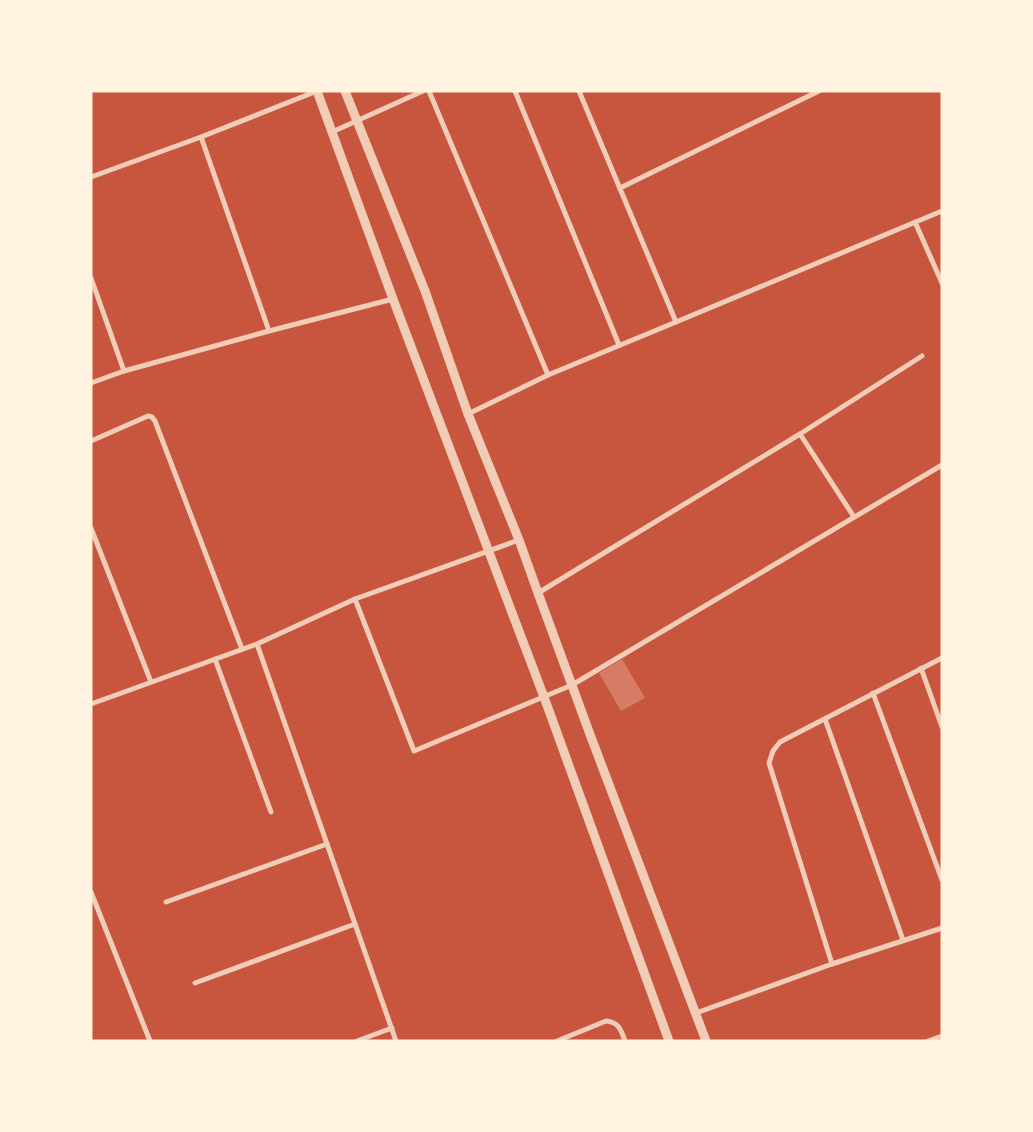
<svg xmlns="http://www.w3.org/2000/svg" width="1033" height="1132" viewBox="0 0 1033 1132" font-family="'Noto Sans',sans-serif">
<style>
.building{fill:#d67c66}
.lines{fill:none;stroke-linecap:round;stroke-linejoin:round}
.minor{stroke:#f1ccb7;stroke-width:5}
.tertiary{stroke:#f1ccb7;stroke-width:9}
</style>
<rect width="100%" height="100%" fill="#c8553d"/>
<polygon class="building" points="622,659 645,698 621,711 599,673"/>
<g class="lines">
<g class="minor">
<polyline points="429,91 548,375"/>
<polyline points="515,91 619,345"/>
<polyline points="579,91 676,322"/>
<polyline points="332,132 423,91"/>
<polyline points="201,137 269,331"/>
<polyline points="91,177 201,137 317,91"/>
<polyline points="620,188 819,91"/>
<polyline points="915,222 942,283"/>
<polyline points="91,278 124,371"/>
<polyline points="91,383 124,371 269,331 393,299"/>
<polyline points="468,414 548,375 676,322 942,211"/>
<polyline points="800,434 854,517"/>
<polyline points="91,441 148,416 152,417 155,421 242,649"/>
<polyline points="91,528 151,682"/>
<polyline points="538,593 800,434 922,356"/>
<polyline points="355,599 414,751 572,685 942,465"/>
<polyline points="257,644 396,1041"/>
<polyline points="215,659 271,812"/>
<polyline points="921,668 942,727"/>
<polyline points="873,693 942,880"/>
<polyline points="91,704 257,644 355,599 519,540"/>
<polyline points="825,719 903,940"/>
<polyline points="91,892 150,1041"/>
<polyline points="166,902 327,844"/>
<polyline points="832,964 769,763 773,751 780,742 942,658"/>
<polyline points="195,983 355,924"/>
<polyline points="696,1013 832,964 942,928"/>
<polyline points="357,1041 392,1028"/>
<path d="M557,1041L606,1021C619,1022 621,1030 625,1041"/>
<polyline points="928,1041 942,1036"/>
</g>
<g class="tertiary">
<polyline points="317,91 393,299 544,697 669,1041"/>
<polyline points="345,91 425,291 468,414 519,540 538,593 591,737 706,1041"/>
</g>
</g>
<rect width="1033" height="1132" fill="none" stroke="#fff3e0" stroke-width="185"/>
</svg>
